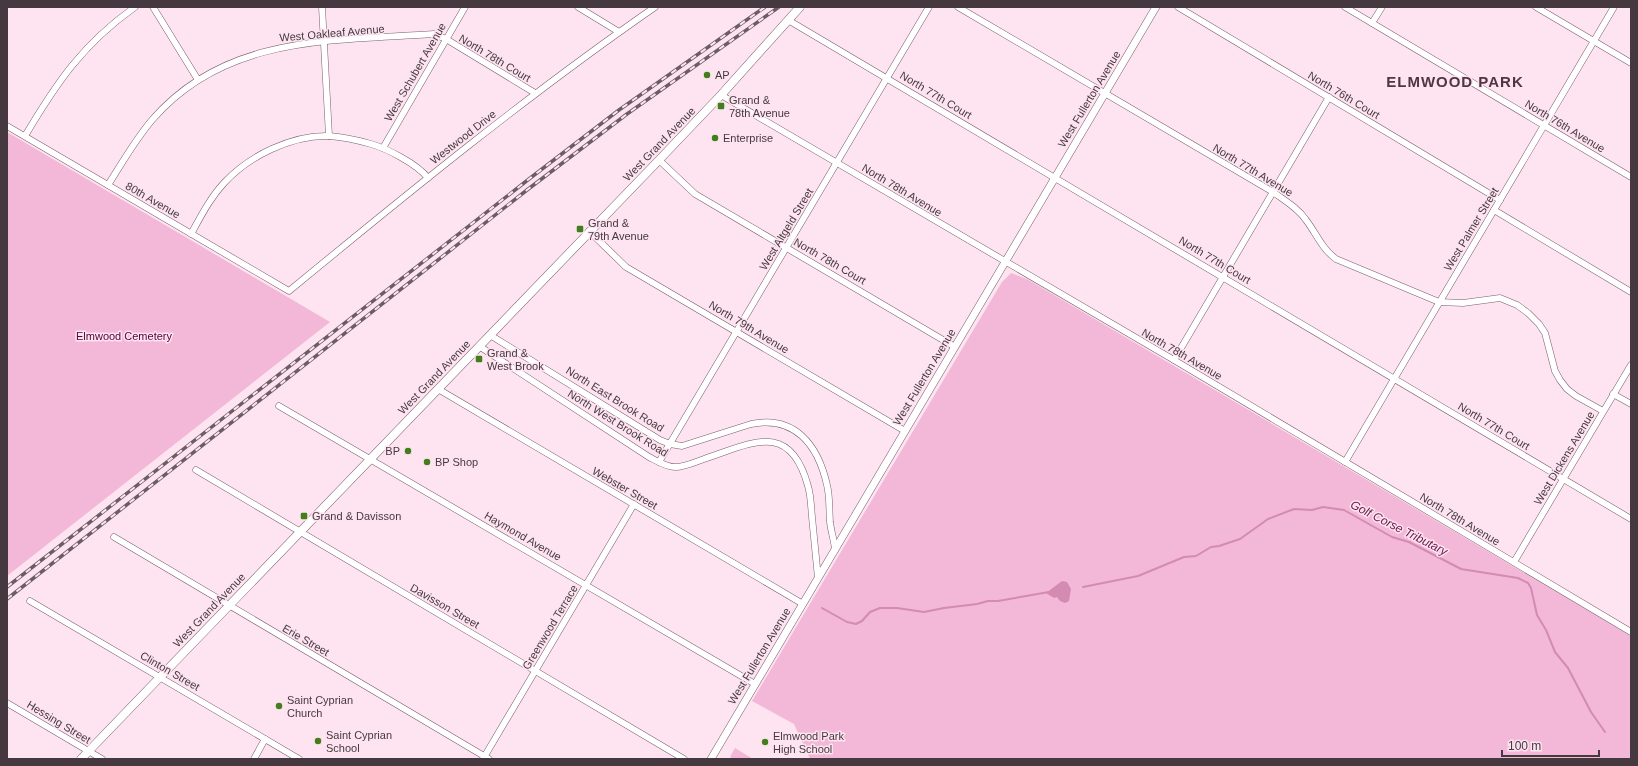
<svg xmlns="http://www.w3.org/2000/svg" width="1638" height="766" viewBox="0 0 1638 766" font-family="Helvetica,sans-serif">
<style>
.green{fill:#f3b8d7}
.water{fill:#d38bb2}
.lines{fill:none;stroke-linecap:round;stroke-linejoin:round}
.stream{stroke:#d38bb2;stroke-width:2}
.minor-casing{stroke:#795e6c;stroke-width:7}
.tertiary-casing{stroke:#795e6c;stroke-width:8}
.secondary-casing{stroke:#795e6c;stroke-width:9}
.minor{stroke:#fff;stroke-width:6}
.tertiary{stroke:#fff;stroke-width:7}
.secondary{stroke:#fff;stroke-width:8}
.rail-casing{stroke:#6c5d65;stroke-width:3.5}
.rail{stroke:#fde4f0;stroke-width:2;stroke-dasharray:6;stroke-linecap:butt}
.poi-dot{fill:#427f1c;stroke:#fde4f0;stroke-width:1.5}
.labels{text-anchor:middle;stroke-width:3;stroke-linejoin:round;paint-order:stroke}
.street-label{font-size:11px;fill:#45393f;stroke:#fde4f0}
.poi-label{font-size:11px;fill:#45393f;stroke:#fde4f0;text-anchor:start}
.park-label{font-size:11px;fill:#55003a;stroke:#fde4f0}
.water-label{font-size:12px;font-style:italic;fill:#69164b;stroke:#fde4f0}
.district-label{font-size:15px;font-weight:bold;letter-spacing:1px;fill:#4f3643;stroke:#fde4f0}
</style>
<rect width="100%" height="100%" fill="#fde4f0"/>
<g class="green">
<polygon points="7,132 330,322 7,576"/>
<polygon points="1011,273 1027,279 1631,636 1631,759 810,759 794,724 752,701 1002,282"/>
<polygon points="735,748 753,759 733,759 730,757"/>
</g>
<polygon class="water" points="1062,581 1067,582 1071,589 1069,601 1065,603 1060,601 1057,597 1054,598 1046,593"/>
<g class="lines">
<g class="stream">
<polyline points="1083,587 1138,576 1184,557 1196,556 1211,547 1219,546 1240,539 1268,519 1294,509 1312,510 1323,507 1344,510 1392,537 1409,542 1461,569 1518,578 1528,583 1531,588 1537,615 1546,630 1555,652 1568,668 1591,712 1605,732"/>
<polyline points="822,608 847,622 856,624 862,621 870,612 880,608 897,608 924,612 944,608 977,604 988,601 998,601 1049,592"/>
</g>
<defs>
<g id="minor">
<polyline points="153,7 198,80"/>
<polyline points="322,7 329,136"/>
<polyline points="578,7 619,32"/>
<path d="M958,7L1273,192C1284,200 1298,208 1306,220C1316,233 1322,249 1336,259L1439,302L1463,303L1500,298L1517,305L1528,313L1539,324L1545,333L1555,371L1560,380L1567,389L1576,396L1603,411"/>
<polyline points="1178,7 1500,200"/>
<polyline points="1345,7 1631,177"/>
<polyline points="1536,7 1631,63"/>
<polyline points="788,20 1631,519"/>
<polyline points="1372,23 1382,7"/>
<polyline points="721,95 1174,360 1631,632"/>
<path d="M7,126L289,291C408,193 528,95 655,7"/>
<path d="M25,136C57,82 83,44 135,7"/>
<polyline points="383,148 465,7"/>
<polyline points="659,160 695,194 955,347"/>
<path d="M108,185C122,163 135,140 152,120C225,35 332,41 434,34L446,39L535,93"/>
<polyline points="1494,210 1631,292"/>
<polyline points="589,231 626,267 905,431"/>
<path d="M191,234C201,216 210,198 224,183C249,156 291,135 329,136C344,137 357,140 371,144C388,149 417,164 428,178"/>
<path d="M490,335L660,440L670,444L682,446L751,424C795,415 818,445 827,485C830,497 829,510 830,522C831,531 834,540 835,549"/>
<path d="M479,346L649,457C657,461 666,467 675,467C685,467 695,462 704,459C752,443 790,420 808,486C811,496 811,507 812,517C814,537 816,557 818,578"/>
<polyline points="1174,360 1329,97"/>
<polyline points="438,389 803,604"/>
<polyline points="1613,394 1631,404"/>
<polyline points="279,406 755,684"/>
<polyline points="659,462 929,7"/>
<polyline points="1345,462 1614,7"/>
<polyline points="196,470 684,759"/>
<polyline points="114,537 489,759"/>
<polyline points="1514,562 1631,365"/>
<polyline points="30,601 299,759"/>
<polyline points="7,703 102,759"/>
<polyline points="254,759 265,739"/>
<polyline points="483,759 634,504"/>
</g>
<polyline id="tertiary" points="711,759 1156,7"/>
<polyline id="secondary" points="81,759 659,160 721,95 800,7"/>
</defs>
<use href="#minor" class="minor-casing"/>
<use href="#tertiary" class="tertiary-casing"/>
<use href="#secondary" class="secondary-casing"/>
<use href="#minor" class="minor"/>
<use href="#tertiary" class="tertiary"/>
<use href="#secondary" class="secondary"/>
<defs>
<g id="rail">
<polyline points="7,587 529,179 619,110 765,7"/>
<polyline points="7,599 527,190 627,114 779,7"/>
</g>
</defs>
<use href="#rail" class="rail-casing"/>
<use href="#rail" class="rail"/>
</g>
<g class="poi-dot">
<circle cx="707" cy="75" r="4"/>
<rect x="717" y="102" width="8" height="8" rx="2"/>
<circle cx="715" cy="138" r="4"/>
<rect x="576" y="225" width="8" height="8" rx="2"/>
<rect x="475" y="355" width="8" height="8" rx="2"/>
<circle cx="408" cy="451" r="4"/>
<circle cx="427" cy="462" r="4"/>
<rect x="300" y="512" width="8" height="8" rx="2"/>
<circle cx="279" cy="706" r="4"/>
<circle cx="318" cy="741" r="4"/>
<circle cx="765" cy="742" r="4"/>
</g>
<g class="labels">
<g class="street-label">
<text transform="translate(332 33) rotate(-5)" y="4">West Oakleaf Avenue</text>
<text transform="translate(495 58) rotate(31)" y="4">North 78th Court</text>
<text transform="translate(415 72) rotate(-60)" y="4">West Schubert Avenue</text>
<text transform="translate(936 95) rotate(31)" y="4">North 77th Court</text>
<text transform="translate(1344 95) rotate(31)" y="4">North 76th Court</text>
<text transform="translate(1089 99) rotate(-59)" y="4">West Fullerton Avenue</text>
<text transform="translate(1565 126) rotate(31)" y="4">North 76th Avenue</text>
<text transform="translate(463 137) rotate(-38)" y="4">Westwood Drive</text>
<text transform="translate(659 144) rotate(-46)" y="4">West Grand Avenue</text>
<text transform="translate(1253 170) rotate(31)" y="4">North 77th Avenue</text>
<text transform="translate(902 190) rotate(31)" y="4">North 78th Avenue</text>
<text transform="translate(153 200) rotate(30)" y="4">80th Avenue</text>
<text transform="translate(786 229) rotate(-59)" y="4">West Altgeld Street</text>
<text transform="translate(1471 229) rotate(-59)" y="4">West Palmer Street</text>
<text transform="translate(1215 260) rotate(31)" y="4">North 77th Court</text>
<text transform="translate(830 261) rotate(30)" y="4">North 78th Court</text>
<text transform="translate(749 327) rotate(31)" y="4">North 79th Avenue</text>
<text transform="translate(1182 354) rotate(30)" y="4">North 78th Avenue</text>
<text transform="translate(434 377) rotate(-46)" y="4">West Grand Avenue</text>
<text transform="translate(924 377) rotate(-59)" y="4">West Fullerton Avenue</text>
<text transform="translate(615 399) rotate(32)" y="4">North East Brook Road</text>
<text transform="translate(618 423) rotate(32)" y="4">North West Brook Road</text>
<text transform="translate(1494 426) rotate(31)" y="4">North 77th Court</text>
<text transform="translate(1564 458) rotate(-59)" y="4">West Dickens Avenue</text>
<text transform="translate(625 488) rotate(30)" y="4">Webster Street</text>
<text transform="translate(1460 519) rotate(31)" y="4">North 78th Avenue</text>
<text transform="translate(523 536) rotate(30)" y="4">Haymond Avenue</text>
<text transform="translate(445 606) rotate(30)" y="4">Davisson Street</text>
<text transform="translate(209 610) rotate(-46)" y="4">West Grand Avenue</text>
<text transform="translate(550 627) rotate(-59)" y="4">Greenwood Terrace</text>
<text transform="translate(306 640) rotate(30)" y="4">Erie Street</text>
<text transform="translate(759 656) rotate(-59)" y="4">West Fullerton Avenue</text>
<text transform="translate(170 671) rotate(30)" y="4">Clinton Street</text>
<text transform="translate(59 722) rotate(31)" y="4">Hessing Street</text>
</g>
<g class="poi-label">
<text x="715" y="79">AP</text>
<text x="729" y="104">Grand &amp;<tspan x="729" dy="13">78th Avenue</tspan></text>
<text x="723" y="142">Enterprise</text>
<text x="588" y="227">Grand &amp;<tspan x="588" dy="13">79th Avenue</tspan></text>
<text x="487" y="357">Grand &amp;<tspan x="487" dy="13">West Brook</tspan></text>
<text x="400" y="455" text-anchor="end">BP</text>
<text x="435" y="466">BP Shop</text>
<text x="312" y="520">Grand &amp; Davisson</text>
<text x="287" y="704">Saint Cyprian<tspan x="287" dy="13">Church</tspan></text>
<text x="326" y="739">Saint Cyprian<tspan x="326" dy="13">School</tspan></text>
<text x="773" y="740">Elmwood Park<tspan x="773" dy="13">High School</tspan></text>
</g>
<g class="park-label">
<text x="124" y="340">Elmwood Cemetery</text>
</g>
<g class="water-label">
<text transform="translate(1399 528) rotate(27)" y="4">Golf Corse Tributary</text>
</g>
<g class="district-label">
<text x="1455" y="87">ELMWOOD PARK</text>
</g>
</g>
<rect width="1638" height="766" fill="none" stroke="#45393f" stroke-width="16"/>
<path d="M1502 750v6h97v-6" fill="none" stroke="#45393f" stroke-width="2"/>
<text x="1508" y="750" font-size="12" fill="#45393f" stroke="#fde4f0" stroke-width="3" paint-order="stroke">100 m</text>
</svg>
